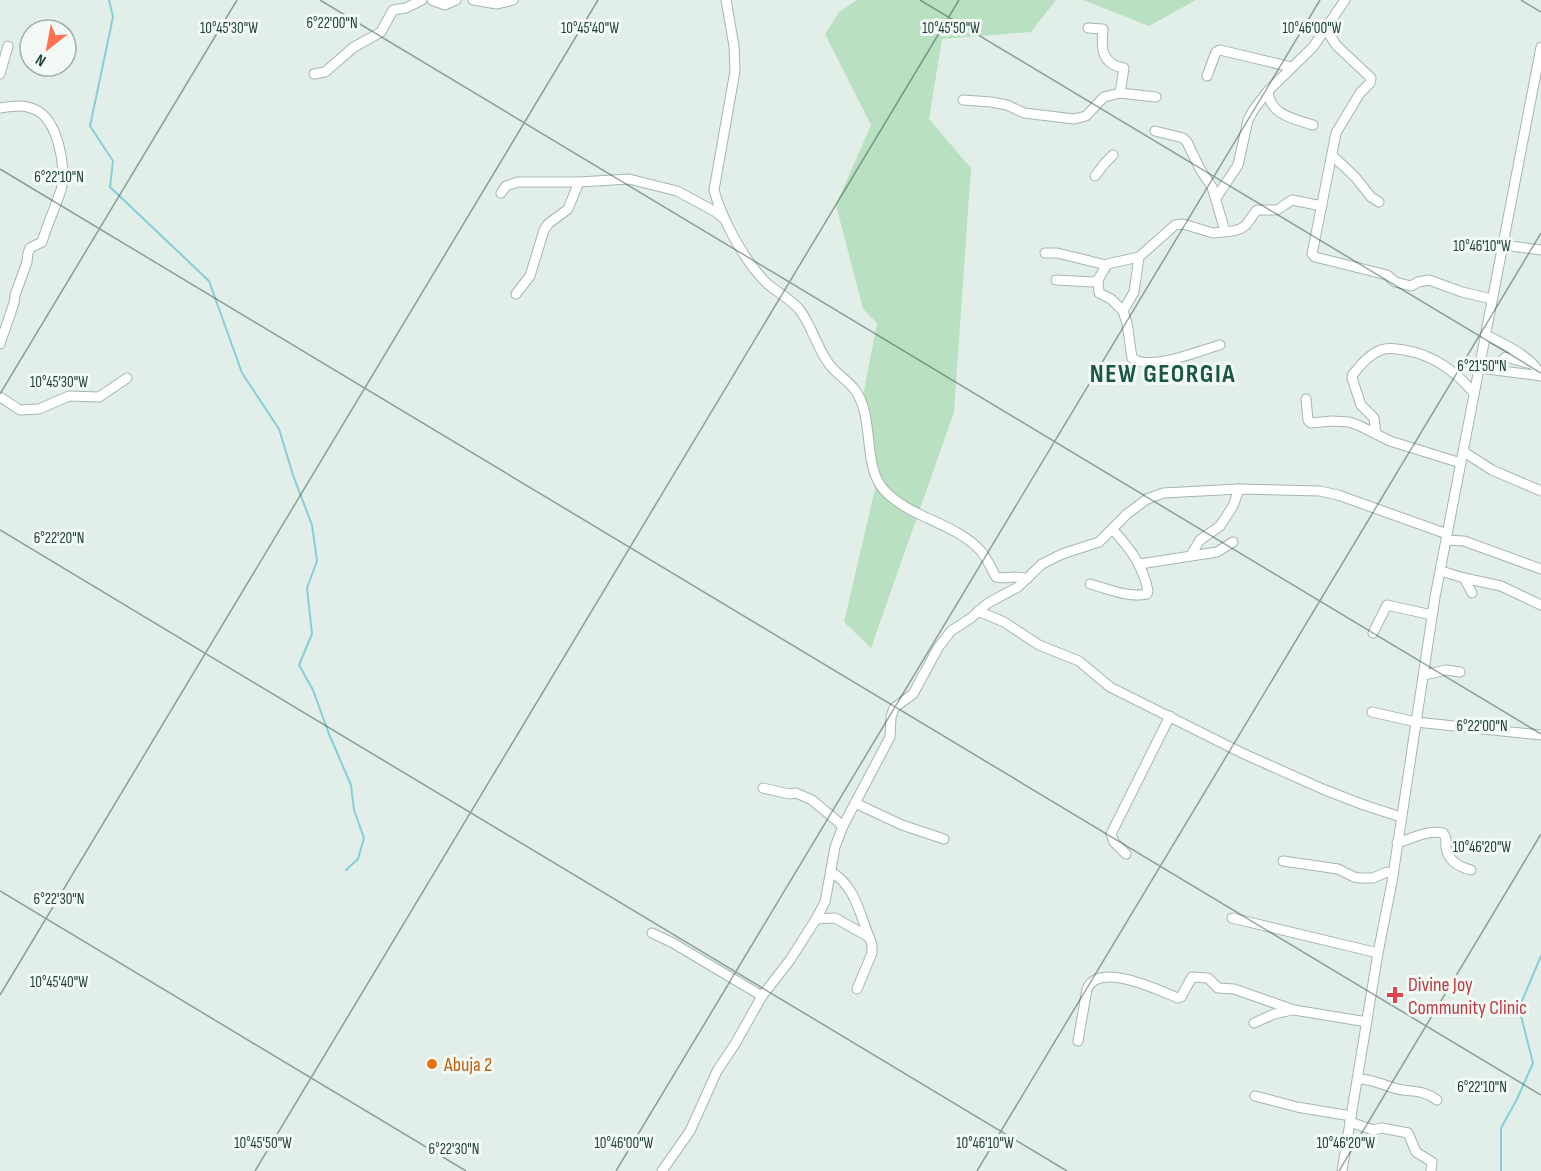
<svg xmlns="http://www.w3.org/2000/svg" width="1541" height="1171" viewBox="0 0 1541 1171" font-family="'Sofia Sans Condensed',sans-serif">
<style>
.green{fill:#b9e1c1}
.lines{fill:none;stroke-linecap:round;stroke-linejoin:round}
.stream{stroke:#84d0d9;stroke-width:2}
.minor-casing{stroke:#a4b7af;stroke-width:11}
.minor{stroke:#fff;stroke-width:9}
.ticks{fill:none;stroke:#204136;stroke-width:1.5;stroke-opacity:0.45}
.health-dot{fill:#e0444e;stroke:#f3faf6;stroke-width:2}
.food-dot{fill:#e8710a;stroke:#f3faf6;stroke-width:2}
.labels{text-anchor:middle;stroke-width:6;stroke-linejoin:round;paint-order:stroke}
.health-label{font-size:20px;fill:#be3a42;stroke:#f3faf6;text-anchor:start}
.food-label{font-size:20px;fill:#c56008;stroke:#f3faf6;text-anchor:start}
.district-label{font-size:26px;font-weight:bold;letter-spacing:1.5px;fill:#195644;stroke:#f3faf6}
.ticks-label{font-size:15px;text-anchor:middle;fill:#204136;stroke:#f3faf6;stroke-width:6;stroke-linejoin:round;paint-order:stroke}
</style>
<rect width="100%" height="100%" fill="#e2eee8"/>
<g class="green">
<polygon points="857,0 1056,0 1031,32 942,39 929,119 971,168 954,412 871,648 844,622 875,489 869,438 860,412 877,323 863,309 836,205 871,125 825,34 839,12"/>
<polygon points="1083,0 1196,0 1149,26"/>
</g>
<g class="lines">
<g class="stream">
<polyline points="109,0 113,17 90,126 113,161 110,187 209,281 242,373 279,429 293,475 312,525 317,561 307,588 312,634 299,665 313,690 329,734 351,785 354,810 364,838 358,859 346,870"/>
<polyline points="1501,1171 1501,1128 1517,1099 1533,1063 1519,1008 1541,956"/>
</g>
<defs>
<g id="minor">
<polyline points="432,0 445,5 456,0"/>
<polyline points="473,0 497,4 513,0"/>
<path d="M726,0L734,46L735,71L714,190C721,217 742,256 761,277C771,290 788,296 799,309C811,324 816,345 827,361C834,373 847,379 855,390C875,417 862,466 884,490C910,518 953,522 980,550C987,558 991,568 996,577C1006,580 1014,574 1027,579"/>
<polyline points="1326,29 1336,45 1371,78 1370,83 1360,93 1336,133 1312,254 1315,257 1387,275 1395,282 1411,286 1418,282 1429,280 1462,292 1492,299"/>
<polyline points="0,74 8,46"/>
<polyline points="314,74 325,72 354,47 381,32 393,10 406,8 422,0"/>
<polyline points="1207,76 1216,52 1220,50 1291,67"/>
<path d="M1268,91C1269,115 1295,119 1313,125"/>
<polyline points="1120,93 1156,97"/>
<path d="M963,100L991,102L1007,105L1024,113L1074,119L1086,116L1104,97L1120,93L1124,68C1101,64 1101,48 1103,29L1088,28"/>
<path d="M0,108C13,106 24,104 36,110C58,120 67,169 61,190C55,208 47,225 42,242L30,248L28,253L27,262L15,295L14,303L0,344"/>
<polyline points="1155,131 1183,138 1187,142 1200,169 1212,187 1225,231"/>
<polyline points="1333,156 1356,178 1371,197 1379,202"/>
<polyline points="1095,176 1105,163 1113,155"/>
<polyline points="501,193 506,186 518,182 579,182 629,179 677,191 716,212 722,217"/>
<polyline points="1216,198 1238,165 1248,120 1254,109 1268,91 1313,47 1345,0"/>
<polyline points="1502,245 1541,250"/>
<polyline points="1045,253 1057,253 1106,265"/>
<polyline points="1056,280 1093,282 1098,280"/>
<polyline points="516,294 530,276 544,230 548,224 568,209 579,182"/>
<polyline points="1123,311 1111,299 1099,293 1098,280 1107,264 1139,257"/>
<path d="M1486,335C1505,345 1532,356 1541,376"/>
<path d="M1220,345C1200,350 1150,372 1132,358L1127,323L1123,311L1134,292L1139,257L1175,225L1183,224L1213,233L1233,231L1240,229L1246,225L1257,210H1277L1292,200L1322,206"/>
<polyline points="1479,368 1541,376"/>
<polyline points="1492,369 1506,357 1531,364"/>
<polyline points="0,397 20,410 39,409 69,396 99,397 127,378"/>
<polyline points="1306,399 1308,420 1311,423 1332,421 1349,422 1360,426 1390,441 1461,463"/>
<path d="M1376,434L1374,418L1361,405L1352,378L1353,374C1361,365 1368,355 1381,350C1388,347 1396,349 1404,350C1434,355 1455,371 1474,393"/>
<polyline points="1464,452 1492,470 1541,491"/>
<polyline points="1446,540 1464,541 1541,569"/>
<polyline points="1191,555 1200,540 1220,526 1233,506 1239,489"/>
<polyline points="1140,564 1217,552 1233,542"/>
<polyline points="1441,571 1464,578 1472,593"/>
<polyline points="1464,578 1501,586 1541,605"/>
<path d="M1090,584C1109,589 1128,598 1147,594L1148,591C1143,565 1129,547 1112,529"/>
<polyline points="978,611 1004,622 1039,645 1079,661 1110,687 1242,753 1325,790 1364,805 1401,817"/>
<polyline points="1373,633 1387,605 1432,615 1433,610"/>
<polyline points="1424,675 1446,670 1460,672"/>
<polyline points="1372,712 1416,722 1541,735"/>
<polyline points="763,788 789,794 796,793 812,800 843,826"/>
<polyline points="855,803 902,825 944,839"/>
<path d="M1397,843C1414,838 1426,830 1443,833C1447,838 1446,841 1446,847C1448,861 1459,867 1471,870"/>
<polyline points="1126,854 1114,842 1111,834 1170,716"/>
<polyline points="1283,861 1338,869 1354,877 1360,878 1373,878 1387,872 1393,874"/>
<path d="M831,872C854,884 860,914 869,937"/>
<polyline points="1232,918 1378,953"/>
<polyline points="816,919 835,918 869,937 872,945 872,953 857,989"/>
<polyline points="652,933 673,943 762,996"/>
<polyline points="1254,1023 1274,1014 1292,1010"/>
<path d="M1078,1041L1087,989C1099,961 1158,990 1178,998L1181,997L1192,977L1208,978L1218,988L1234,989L1294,1010L1367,1022"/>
<path d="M1358,1079C1371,1079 1378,1083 1391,1087C1409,1094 1419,1087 1437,1100"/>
<polyline points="1255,1096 1297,1107 1351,1116"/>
<polyline points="1350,1122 1373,1130 1382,1128 1408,1133 1416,1152 1432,1162 1431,1171"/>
<polyline points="662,1171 690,1131 717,1071 735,1044 762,996 790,960 816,919 825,902 835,847 843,826 890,737 891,717 894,708 913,694 938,648 951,631 971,618 988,603 1018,587 1042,564 1062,554 1099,542 1127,514 1147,499 1163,493 1239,489 1320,491 1338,495 1447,534"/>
<polyline points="1342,1171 1378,953 1392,882 1435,597 1541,47"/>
</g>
</defs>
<use href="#minor" class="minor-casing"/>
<use href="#minor" class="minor"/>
</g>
<path class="ticks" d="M320,0L1541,734M920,0L1541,373M1521,0L1541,12M0,169L1541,1095M0,394L237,0M0,530L1067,1171M0,891L466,1171M0,995L598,0M255,1171L959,0M616,1171L1320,0M977,1171L1541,233M1339,1171L1541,834"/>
<path class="health-dot" d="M1392 986h6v6h6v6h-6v6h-6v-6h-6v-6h6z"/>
<circle class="food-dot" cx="432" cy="1064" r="6"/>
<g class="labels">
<g class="health-label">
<text x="1408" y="991">Divine Joy<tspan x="1408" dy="23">Community Clinic</tspan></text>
</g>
<g class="food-label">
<text x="444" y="1071">Abuja 2</text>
</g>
<g class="district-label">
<text x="1163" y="382">NEW GEORGIA</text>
</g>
</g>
<g class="ticks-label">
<text x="332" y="28">6°22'00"N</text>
<text x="590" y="33">10°45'40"W</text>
<text x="229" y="33">10°45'30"W</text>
<text x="951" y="33">10°45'50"W</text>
<text x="1312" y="33">10°46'00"W</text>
<text x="59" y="182">6°22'10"N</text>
<text x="1482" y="251">10°46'10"W</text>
<text x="1482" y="371">6°21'50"N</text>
<text x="59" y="387">10°45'30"W</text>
<text x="59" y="543">6°22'20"N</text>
<text x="1482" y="731">6°22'00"N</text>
<text x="1482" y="852">10°46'20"W</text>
<text x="59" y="904">6°22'30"N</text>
<text x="59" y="987">10°45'40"W</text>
<text x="1482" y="1092">6°22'10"N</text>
<text x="263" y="1148">10°45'50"W</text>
<text x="624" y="1148">10°46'00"W</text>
<text x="985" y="1148">10°46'10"W</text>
<text x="1346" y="1148">10°46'20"W</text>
<text x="454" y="1154">6°22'30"N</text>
</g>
<g transform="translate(48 48) rotate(211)"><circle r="28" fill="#f3faf6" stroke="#9fb0a9" stroke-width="1.5"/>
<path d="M0-4.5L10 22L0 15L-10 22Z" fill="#ff714f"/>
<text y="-9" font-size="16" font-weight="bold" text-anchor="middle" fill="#204136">N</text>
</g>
</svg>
